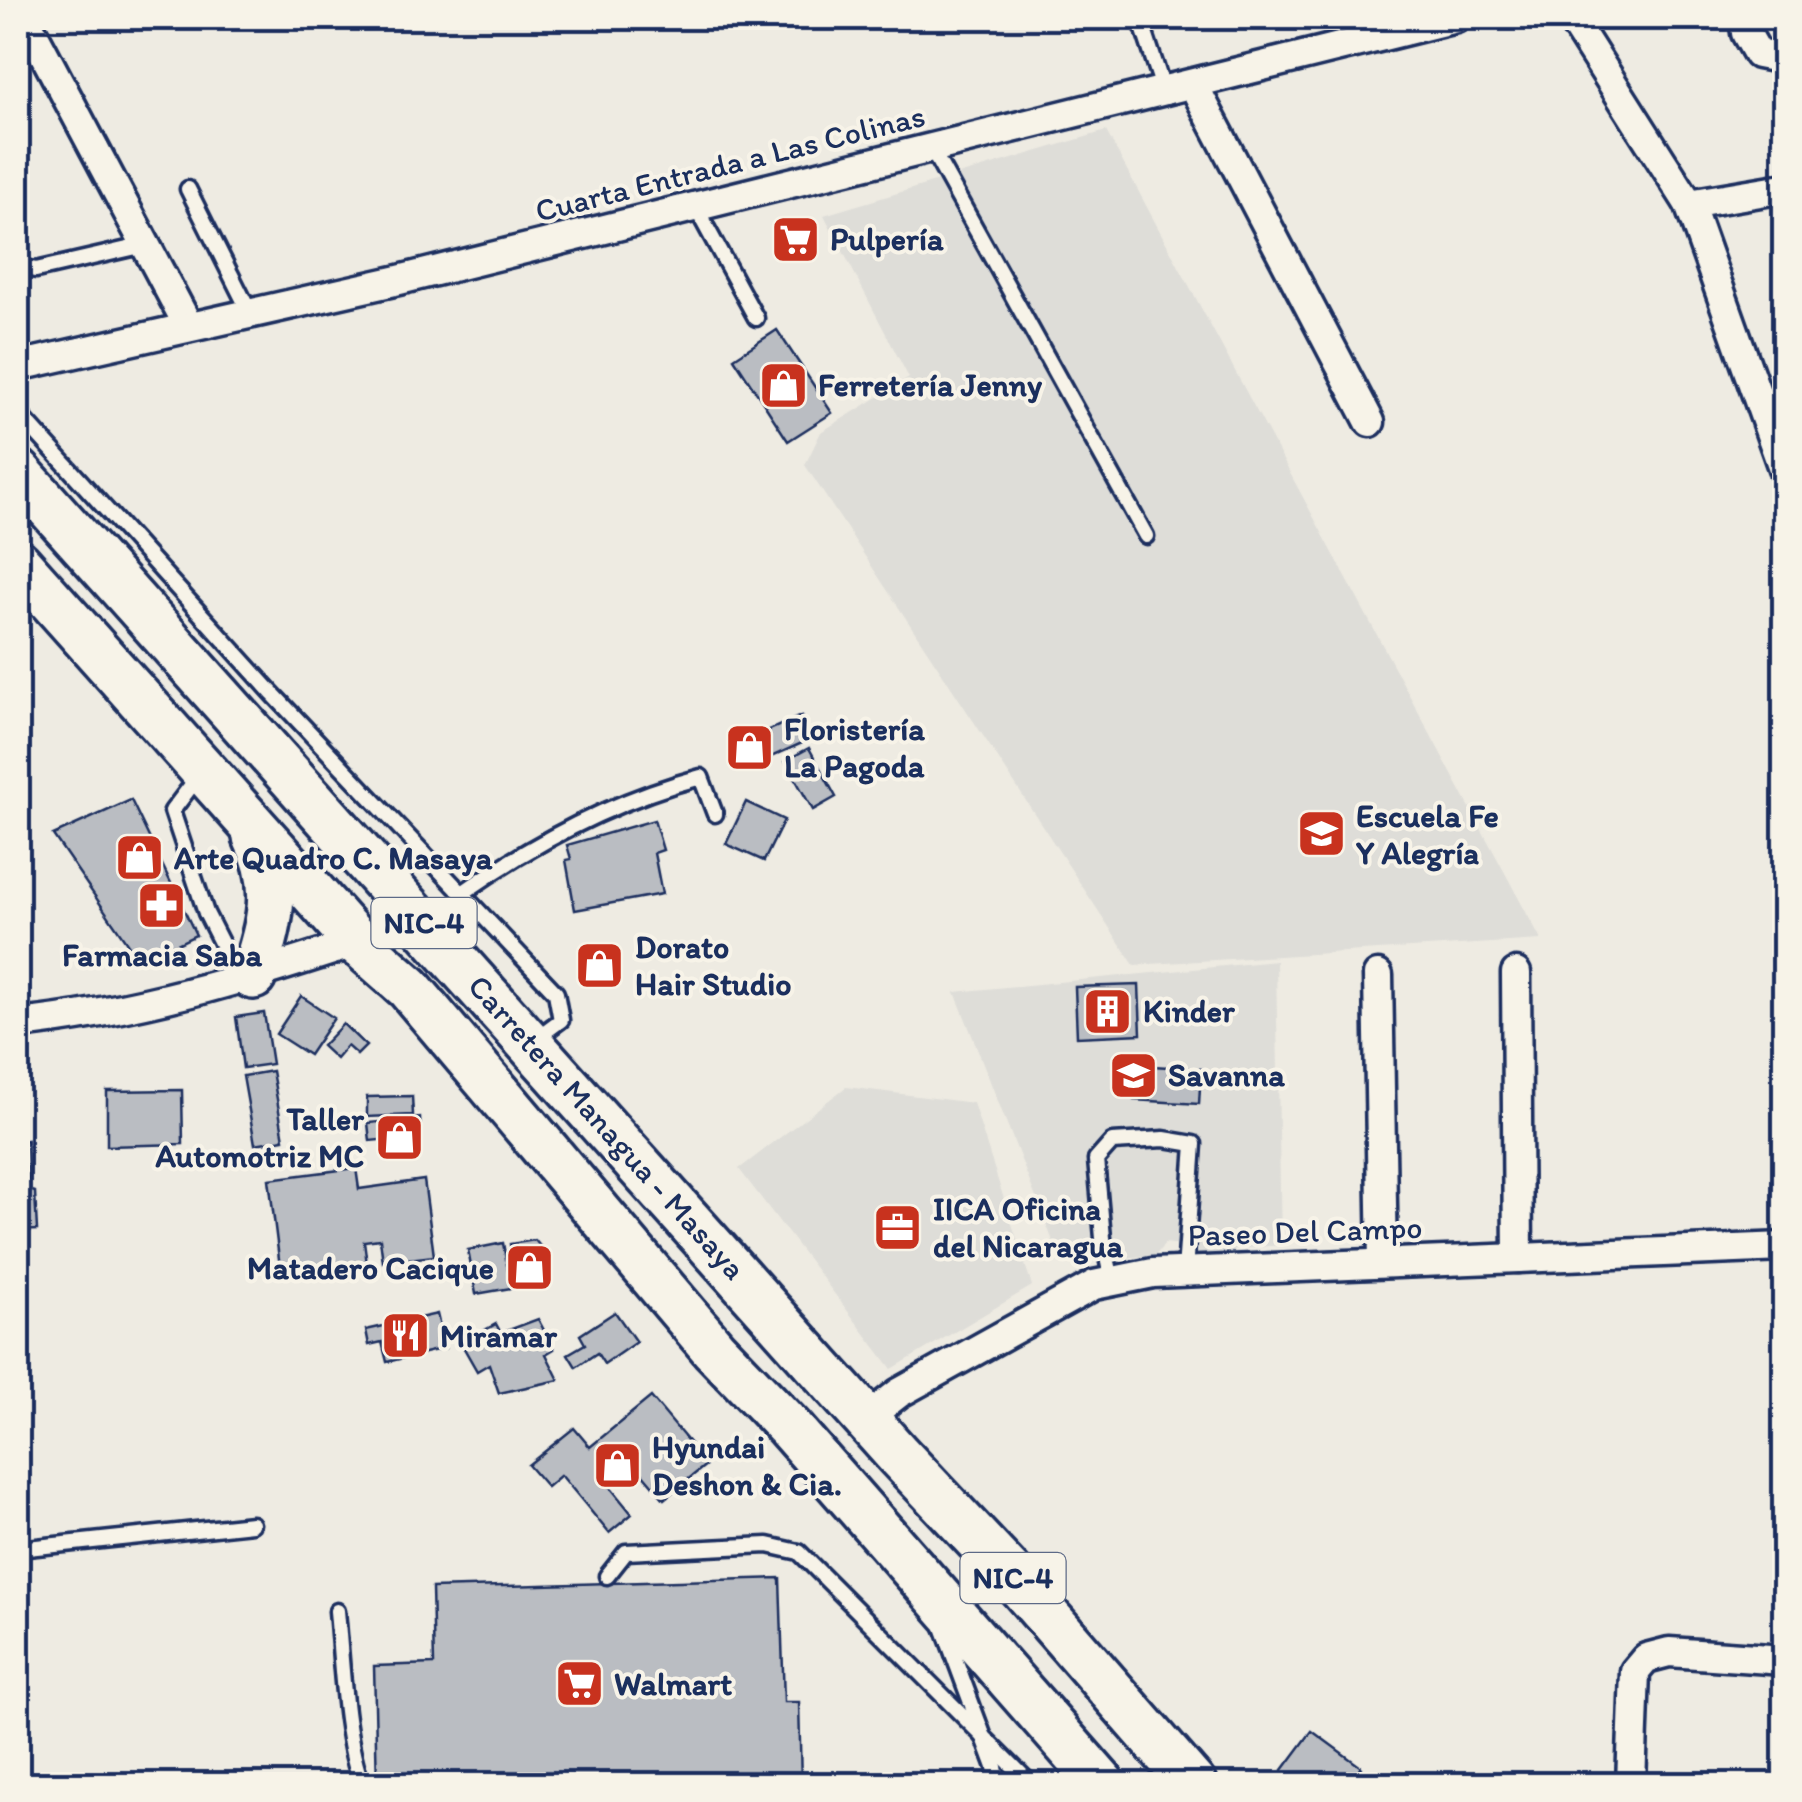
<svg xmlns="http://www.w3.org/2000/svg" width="1802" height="1802" viewBox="0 0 1802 1802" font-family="Itim,sans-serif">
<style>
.built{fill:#deddd8}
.building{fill:#babdc2;stroke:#1b2f5e;stroke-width:2.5}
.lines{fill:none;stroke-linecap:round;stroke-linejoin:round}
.service-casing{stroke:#1b2f5e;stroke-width:21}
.minor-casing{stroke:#1b2f5e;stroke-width:35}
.trunk-casing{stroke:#1b2f5e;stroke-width:52}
.service{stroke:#f7f3e8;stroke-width:14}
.minor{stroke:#f7f3e8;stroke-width:28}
.trunk{stroke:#f7f3e8;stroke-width:45}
.labels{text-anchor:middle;stroke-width:8;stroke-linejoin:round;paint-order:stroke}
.shield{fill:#f7f3e8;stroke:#5d6a87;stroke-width:2.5}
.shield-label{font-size:30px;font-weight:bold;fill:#1b2f5e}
.street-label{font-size:32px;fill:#1b2f5e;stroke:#f7f3e8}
.poi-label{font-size:32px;font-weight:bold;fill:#1b2f5e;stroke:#f7f3e8;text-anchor:start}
</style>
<rect width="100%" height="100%" fill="#eeebe2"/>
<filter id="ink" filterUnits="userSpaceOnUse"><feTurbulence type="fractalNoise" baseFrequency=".01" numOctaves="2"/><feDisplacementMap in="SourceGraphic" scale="20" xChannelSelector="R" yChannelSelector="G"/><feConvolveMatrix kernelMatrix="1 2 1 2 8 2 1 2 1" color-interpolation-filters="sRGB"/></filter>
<g filter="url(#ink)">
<g class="built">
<polygon points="1106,131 1541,940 1134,965 805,465 821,432 909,378 824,215"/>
<polygon points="1276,961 1281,1245 1235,1249 1230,1258 1192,1258 1182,1245 1165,1243 1156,1255 1062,1264 955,992"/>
<polygon points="846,1087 973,1103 1032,1286 892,1369 739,1169"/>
</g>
<g class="building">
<polygon points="777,330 832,413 788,441 734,358"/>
<polygon points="801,716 811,739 742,770 731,747"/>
<polygon points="809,748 836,797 813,810 785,761"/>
<polygon points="131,800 196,935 140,962 53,835"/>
<polygon points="746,802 784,820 764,861 726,844"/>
<polygon points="654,820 663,850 654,853 662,894 575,910 566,860 571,859 567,845"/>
<polygon points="1139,985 1141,1034 1077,1037 1075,987"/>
<polygon points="301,996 334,1018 309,1055 276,1034"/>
<polygon points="264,1013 272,1064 243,1068 236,1017"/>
<polygon points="343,1024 366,1046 357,1055 347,1046 336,1059 322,1046"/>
<polygon points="1136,1065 1201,1069 1199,1104 1134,1100"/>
<polygon points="272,1071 284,1139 255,1144 243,1076"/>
<polygon points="182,1090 183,1144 107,1146 107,1091"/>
<polygon points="412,1096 413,1115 367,1117 367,1097"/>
<polygon points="420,1118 421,1136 370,1141 368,1123"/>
<polygon points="27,1140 29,1190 35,1192 37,1230 18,1231 18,1141"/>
<polygon points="356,1168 359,1189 424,1180 434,1256 383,1262 380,1239 364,1241 367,1264 281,1275 269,1179"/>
<polygon points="535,1240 550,1259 541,1277 515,1282 510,1244"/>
<polygon points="503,1243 511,1288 476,1294 468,1250"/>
<polygon points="615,1312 636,1342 604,1364 597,1353 576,1367 568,1354 585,1344 580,1335"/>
<polygon points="437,1314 445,1348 387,1362 382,1342 369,1345 366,1330"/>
<polygon points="538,1319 554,1349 546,1354 559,1380 499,1393 489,1364 477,1371 461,1343 496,1324 501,1333"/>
<polygon points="651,1397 707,1464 664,1499 636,1466 610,1487 632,1514 609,1533 561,1475 547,1487 528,1465 574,1428 590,1447"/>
<polygon points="780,1578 784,1702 799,1702 801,1784 377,1784 374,1666 434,1664 432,1588"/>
<polygon points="1312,1731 1361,1767 1348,1784 1277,1784 1274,1782"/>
</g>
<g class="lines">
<defs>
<g id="service">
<polyline points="1140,18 1164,91"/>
<polyline points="932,150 1146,536"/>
<polyline points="188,189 250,313"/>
<polyline points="696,208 756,318"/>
<polyline points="18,267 36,270 145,245"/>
<polyline points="18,412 273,694 556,993 561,1020 534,1040"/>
<polyline points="200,774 172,811 206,913 240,980"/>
<path d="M461,894C535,842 614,800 701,777L715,814"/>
<polyline points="1112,1281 1103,1238 1096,1160 1112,1142 1164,1139 1194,1144 1185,1271"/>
<polyline points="18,1549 252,1524"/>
<polyline points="607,1576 626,1552 768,1545 799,1552 1031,1784"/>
<path d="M337,1611C342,1662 344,1738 362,1784"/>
<polyline points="943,1627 995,1767 998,1784"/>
</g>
<g id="minor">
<polyline points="25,18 189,327"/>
<polyline points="1571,18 1689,204 1784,471"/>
<polyline points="1744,18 1746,33 1758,54 1784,59"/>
<polyline points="1193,84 1370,422"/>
<polyline points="1689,204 1784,188"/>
<polyline points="18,366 399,280 1456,18"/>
<polyline points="1516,973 1518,1258"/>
<polyline points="1378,975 1383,1263"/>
<path d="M18,1024C135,1012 245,979 357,942"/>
<polyline points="867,1418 899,1393 1094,1285 1153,1273 1784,1247"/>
<polyline points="1631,1784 1635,1671 1646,1658 1669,1652 1784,1660"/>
</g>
<g id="trunk">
<polyline points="18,472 898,1455 1011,1575 1193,1784"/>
<polyline points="18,563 357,942 409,988 714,1349 788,1426 1102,1784"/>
<path d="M253,976C270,926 281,886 256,837"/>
</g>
</defs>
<use href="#service" class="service-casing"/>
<use href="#minor" class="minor-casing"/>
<use href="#trunk" class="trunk-casing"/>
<use href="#service" class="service"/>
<use href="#minor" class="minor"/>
<use href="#trunk" class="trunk"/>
</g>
</g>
<defs>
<symbol id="supermarket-square" viewBox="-11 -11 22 22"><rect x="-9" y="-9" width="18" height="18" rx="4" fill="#c8321e" stroke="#f7f3e8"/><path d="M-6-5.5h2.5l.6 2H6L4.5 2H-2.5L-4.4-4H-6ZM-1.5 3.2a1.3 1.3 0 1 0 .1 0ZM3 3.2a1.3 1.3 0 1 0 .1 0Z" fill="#fff"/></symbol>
<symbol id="shop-square" viewBox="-11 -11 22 22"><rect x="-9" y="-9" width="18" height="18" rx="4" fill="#c8321e" stroke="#f7f3e8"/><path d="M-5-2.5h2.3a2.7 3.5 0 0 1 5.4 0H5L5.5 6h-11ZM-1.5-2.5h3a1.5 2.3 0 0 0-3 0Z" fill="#fff"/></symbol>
<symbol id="school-square" viewBox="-11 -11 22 22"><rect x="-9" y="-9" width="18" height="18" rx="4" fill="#c8321e" stroke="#f7f3e8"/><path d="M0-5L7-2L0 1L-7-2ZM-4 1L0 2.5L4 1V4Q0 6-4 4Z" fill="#fff"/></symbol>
<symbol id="pharmacy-square" viewBox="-11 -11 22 22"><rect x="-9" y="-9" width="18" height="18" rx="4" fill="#c8321e" stroke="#f7f3e8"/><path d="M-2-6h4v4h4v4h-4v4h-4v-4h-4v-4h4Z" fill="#fff"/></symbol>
<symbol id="building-square" viewBox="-11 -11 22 22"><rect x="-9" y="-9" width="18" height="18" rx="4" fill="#c8321e" stroke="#f7f3e8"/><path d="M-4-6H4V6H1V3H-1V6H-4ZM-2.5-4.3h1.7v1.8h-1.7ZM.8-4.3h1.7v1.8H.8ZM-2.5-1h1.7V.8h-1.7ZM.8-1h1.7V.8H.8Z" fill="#fff"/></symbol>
<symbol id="office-square" viewBox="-11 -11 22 22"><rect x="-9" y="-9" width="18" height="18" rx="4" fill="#c8321e" stroke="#f7f3e8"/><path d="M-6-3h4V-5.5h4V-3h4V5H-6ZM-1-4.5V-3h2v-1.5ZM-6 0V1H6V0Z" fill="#fff"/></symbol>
<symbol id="restaurant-square" viewBox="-11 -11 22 22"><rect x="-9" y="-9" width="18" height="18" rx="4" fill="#c8321e" stroke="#f7f3e8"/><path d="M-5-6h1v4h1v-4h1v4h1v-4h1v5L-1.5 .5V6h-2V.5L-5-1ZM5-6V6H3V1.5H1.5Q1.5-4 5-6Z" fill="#fff"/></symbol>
</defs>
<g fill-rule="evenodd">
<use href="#supermarket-square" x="768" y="212" width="55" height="55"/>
<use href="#shop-square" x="756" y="358" width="55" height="55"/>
<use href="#shop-square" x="722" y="720" width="55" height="55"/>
<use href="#school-square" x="1294" y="806" width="55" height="55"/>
<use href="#shop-square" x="112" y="830" width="55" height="55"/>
<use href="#pharmacy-square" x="134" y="878" width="55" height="55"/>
<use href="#shop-square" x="572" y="938" width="55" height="55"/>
<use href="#building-square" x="1080" y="984" width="55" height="55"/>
<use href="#school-square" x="1106" y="1048" width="55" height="55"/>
<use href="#shop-square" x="372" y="1110" width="55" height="55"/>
<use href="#office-square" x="870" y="1200" width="55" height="55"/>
<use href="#shop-square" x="502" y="1240" width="55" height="55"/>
<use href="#restaurant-square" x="378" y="1308" width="55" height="55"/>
<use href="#shop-square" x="590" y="1438" width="55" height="55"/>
<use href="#supermarket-square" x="552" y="1656" width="55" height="55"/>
</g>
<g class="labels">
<g class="shield">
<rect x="371.5" y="898" width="105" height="50" rx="8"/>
<rect x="960.5" y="1553" width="105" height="50" rx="8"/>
</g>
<g class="shield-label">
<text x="424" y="933">NIC-4</text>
<text x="1013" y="1588">NIC-4</text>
</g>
<g class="street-label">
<text transform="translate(730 163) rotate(-14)" y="11">Cuarta Entrada a Las Colinas</text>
<text transform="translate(607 1127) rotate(48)" y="11">Carretera Managua - Masaya</text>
<text transform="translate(1305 1231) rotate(-2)" y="11">Paseo Del Campo</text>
</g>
<g class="poi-label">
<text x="830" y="250">Pulpería</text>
<text x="818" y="396">Ferretería Jenny</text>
<text x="784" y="740">Floristería<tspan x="784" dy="37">La Pagoda</tspan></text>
<text x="1356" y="827">Escuela Fe<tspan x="1356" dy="37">Y Alegría</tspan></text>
<text x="174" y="869">Arte Quadro C. Masaya</text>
<text x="635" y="958">Dorato<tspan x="635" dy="37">Hair Studio</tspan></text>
<text x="162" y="966" text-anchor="middle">Farmacia Saba</text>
<text x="1143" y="1022">Kinder</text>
<text x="1168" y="1086">Savanna</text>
<text x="364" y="1130" text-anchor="end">Taller<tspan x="364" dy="37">Automotriz MC</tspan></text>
<text x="933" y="1220">IICA Oficina<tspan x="933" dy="37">del Nicaragua</tspan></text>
<text x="494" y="1279" text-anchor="end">Matadero Cacique</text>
<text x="440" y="1347">Miramar</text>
<text x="652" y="1458">Hyundai<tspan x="652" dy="37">Deshon &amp; Cia.</tspan></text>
<text x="614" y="1695">Walmart</text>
</g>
</g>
<rect width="1802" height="1802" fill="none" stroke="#f7f3e8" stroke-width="60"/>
<rect x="30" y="30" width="1742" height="1742" fill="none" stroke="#1b2f5e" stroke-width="4" filter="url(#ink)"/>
</svg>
